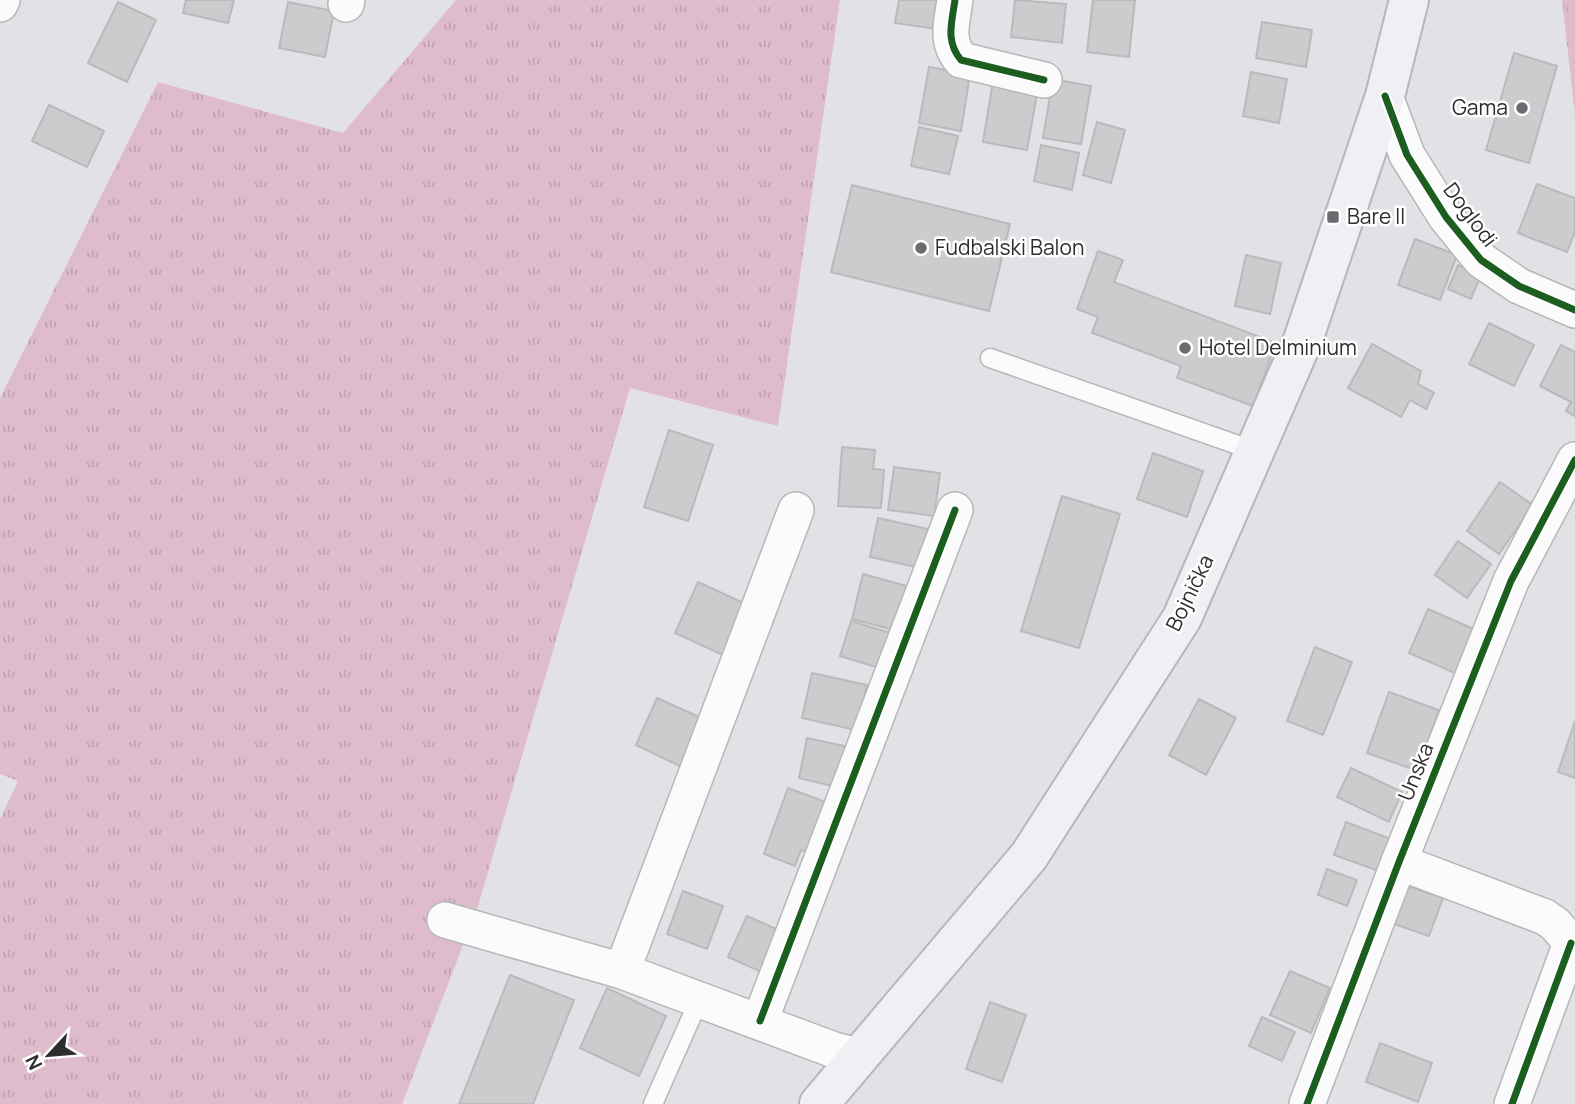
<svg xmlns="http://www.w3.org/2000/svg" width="1575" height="1104" viewBox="0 0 1575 1104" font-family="Manrope,sans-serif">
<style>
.grass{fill:url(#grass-tufts)}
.building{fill:#cccbce;stroke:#bab9bc;stroke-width:2}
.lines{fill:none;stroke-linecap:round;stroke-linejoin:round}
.lane-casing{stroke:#b7b7ba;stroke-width:21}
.street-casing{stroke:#b7b7ba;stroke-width:38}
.secondary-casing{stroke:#b7b7ba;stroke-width:42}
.lane{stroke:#fbfbfb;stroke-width:18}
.street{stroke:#fbfbfb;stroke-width:35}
.secondary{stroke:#f0f0f4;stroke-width:38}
.cycleway-casing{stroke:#fff;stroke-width:11}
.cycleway{stroke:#1b5e20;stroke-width:7}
.poi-dot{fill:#6c6c70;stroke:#fff;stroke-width:2.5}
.labels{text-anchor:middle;stroke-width:5;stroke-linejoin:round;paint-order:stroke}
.poi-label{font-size:21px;fill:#2d2d30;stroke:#fff;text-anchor:start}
.street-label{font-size:21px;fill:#2d2d30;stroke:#fff}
</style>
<defs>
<pattern id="grass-tufts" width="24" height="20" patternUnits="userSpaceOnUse" patternTransform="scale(1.75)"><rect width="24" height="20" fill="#dfbccc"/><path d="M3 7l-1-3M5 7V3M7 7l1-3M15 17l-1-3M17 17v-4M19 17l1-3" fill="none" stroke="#c0a2b0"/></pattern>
</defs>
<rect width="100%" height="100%" fill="#e2e2e6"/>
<g class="grass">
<polygon points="456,0 840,0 778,426 630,388 478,906 402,1104 0,1104 0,819 18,781 0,774 0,398 158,82 343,133"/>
<polygon points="1562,0 1575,0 1575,115"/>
</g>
<g class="building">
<polygon points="186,0 234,0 228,23 183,13"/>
<polygon points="899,0 948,0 944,30 895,23"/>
<polygon points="1015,0 1066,4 1062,43 1011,37"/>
<polygon points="1093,0 1135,0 1129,57 1087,52"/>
<polygon points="118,2 156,20 127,82 88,63"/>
<polygon points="288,2 334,11 325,57 279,48"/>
<polygon points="1262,22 1312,30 1306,67 1256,58"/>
<polygon points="1514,53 1557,66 1529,163 1486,150"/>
<polygon points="929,67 970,74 961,131 919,123"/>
<polygon points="1251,72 1287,79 1279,123 1243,116"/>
<polygon points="994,75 1039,83 1027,150 983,142"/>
<polygon points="1053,79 1091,86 1081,144 1043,138"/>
<polygon points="49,105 104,131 87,167 32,141"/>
<polygon points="1097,122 1125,130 1111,183 1083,175"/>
<polygon points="919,127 958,136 949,174 911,166"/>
<polygon points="1041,145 1079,153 1072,190 1034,181"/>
<polygon points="1537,184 1575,198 1575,232 1567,252 1518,233"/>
<polygon points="852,185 1010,224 989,311 831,272"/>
<polygon points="1415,239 1457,255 1440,300 1398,285"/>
<polygon points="1098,251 1123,260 1114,282 1276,343 1253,406 1177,378 1181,366 1092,333 1098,317 1077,309"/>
<polygon points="1246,255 1281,263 1270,314 1235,306"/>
<polygon points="1458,265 1481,275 1471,299 1448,289"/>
<polygon points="1489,323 1534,345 1514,386 1469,364"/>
<polygon points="1372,344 1421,371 1418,384 1434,393 1426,409 1410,400 1401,417 1348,388"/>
<polygon points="1561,345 1575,352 1575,416 1566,411 1571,402 1540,386"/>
<polygon points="669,430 713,445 688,521 644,507"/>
<polygon points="842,447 875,450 873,469 884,470 881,508 838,506"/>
<polygon points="1153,453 1203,471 1187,517 1137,499"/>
<polygon points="894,467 940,473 934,516 888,510"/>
<polygon points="1500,482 1533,505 1499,554 1467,531"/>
<polygon points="1062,496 1120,514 1079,648 1021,631"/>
<polygon points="878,518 928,529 921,568 870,557"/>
<polygon points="1458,541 1491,564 1467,598 1435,575"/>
<polygon points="863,574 910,587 898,631 852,619"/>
<polygon points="698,582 748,605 725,656 675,633"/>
<polygon points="1428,609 1483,633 1464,677 1409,653"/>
<polygon points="851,621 897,635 886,670 840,656"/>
<polygon points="1315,647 1352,662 1323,735 1287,721"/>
<polygon points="812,673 867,685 856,730 802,718"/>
<polygon points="1389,692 1439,710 1418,771 1367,753"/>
<polygon points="657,698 706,720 684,768 636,745"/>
<polygon points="1199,699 1236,718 1206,775 1169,755"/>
<polygon points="1575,721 1575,778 1558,772"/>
<polygon points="807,738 854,748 845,789 799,778"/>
<polygon points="1351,768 1402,792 1389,822 1337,797"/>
<polygon points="788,788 831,804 813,854 801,850 795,866 764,854"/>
<polygon points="1346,822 1391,839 1379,871 1334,855"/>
<polygon points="1327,869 1357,880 1347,906 1318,895"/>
<polygon points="1401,884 1443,898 1429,936 1388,922"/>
<polygon points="683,891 723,906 707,949 667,934"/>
<polygon points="747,916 785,933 766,974 728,957"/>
<polygon points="1290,971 1330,988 1311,1033 1270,1015"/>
<polygon points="510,975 574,1000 533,1104 459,1104"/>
<polygon points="607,988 666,1016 639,1076 580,1048"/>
<polygon points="990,1002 1026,1015 1002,1082 966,1069"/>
<polygon points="1262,1017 1295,1032 1282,1061 1249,1046"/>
<polygon points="1380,1043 1432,1063 1418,1102 1366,1082"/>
</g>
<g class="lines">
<defs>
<g id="lane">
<polyline points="990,358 1255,451"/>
<polyline points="653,1104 699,1000"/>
</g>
<g id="street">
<path d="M955,0C952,22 945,41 961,60L1044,80"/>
<polyline points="0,4 2,0"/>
<polyline points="346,4 347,0"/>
<polyline points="1385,96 1407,155 1446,217 1481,260 1519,286 1575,310"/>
<polyline points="1399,862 1545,917 1555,924 1575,947"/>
<polyline points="445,920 622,971 834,1050 858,1056"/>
<polyline points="622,971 796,510"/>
<polyline points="760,1021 955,510"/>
<polyline points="1307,1104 1399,862 1511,581 1575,460"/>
<polyline points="1512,1104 1571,943"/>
</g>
<polyline id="secondary" points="819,1104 1029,856 1182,618 1303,340 1385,96 1409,0"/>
</defs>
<use href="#lane" class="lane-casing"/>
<use href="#street" class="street-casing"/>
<use href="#secondary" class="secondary-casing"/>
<use href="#lane" class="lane"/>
<use href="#street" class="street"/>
<use href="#secondary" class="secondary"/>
<defs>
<g id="cycleway">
<path d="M955,0C952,22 945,41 961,60L1044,80"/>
<polyline points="1385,96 1407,155 1446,217 1481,260 1519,286 1575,310"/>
<polyline points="760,1021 955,510"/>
<polyline points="1307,1104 1399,862 1511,581 1575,460"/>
<polyline points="1512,1104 1571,943"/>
</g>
</defs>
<use href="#cycleway" class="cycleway-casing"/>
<use href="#cycleway" class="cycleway"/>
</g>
<g class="poi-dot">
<circle cx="1522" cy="108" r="7"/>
<rect x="1326" y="210" width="14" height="14" rx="3.5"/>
<circle cx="921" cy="248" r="7"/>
<circle cx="1185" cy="348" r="7"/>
</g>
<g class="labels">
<g class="poi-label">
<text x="1508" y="115" text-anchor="end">Gama</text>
<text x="1347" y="224">Bare II</text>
<text x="935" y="255">Fudbalski Balon</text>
<text x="1199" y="355">Hotel Delminium</text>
</g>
<g class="street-label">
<text transform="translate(1470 215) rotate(53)" y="7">Doglodi</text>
<text transform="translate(1190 593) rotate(-64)" y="7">Bojnička</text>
<text transform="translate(1416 772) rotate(-68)" y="7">Unska</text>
</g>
</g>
<g transform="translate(49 1055) rotate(244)" stroke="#ffffff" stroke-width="5" paint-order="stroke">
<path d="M0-5L12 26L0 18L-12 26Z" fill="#2d2d30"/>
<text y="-10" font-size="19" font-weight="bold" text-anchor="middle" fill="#2d2d30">N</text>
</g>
</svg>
